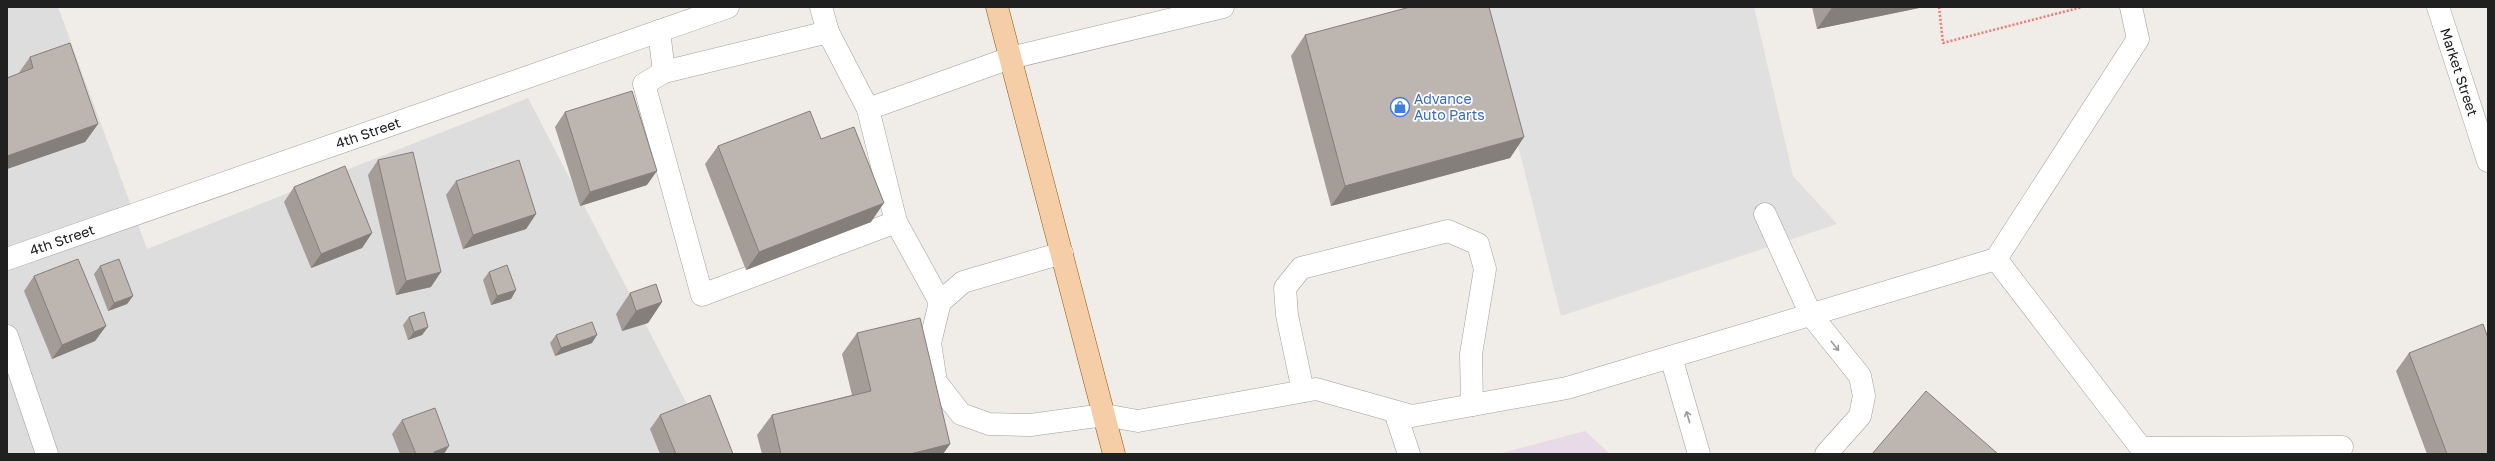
<svg xmlns="http://www.w3.org/2000/svg" width="2495" height="461" viewBox="0 0 2495 461" font-family="'Golos Text',sans-serif">
<style>
.residential{fill:#dedddd}
.industrial{fill:#e8dae7}
.parking{fill:#e0e0e0}
.lines{fill:none;stroke-linecap:round;stroke-linejoin:round}
.minor-casing{stroke:#a1a1a1;stroke-width:23}
.major-casing{stroke:#8f5a0c;stroke-width:23}
.path{stroke:#ef7c79;stroke-width:2.5;stroke-dasharray:2 2;stroke-linecap:butt}
.minor{stroke:#fff;stroke-width:22}
.major{stroke:#f5cda7;stroke-width:22}
.wall{fill:#a39c97}
.shaded-wall{fill:#847f7b}
.building{fill:#bdb5b0;stroke:#847f7b}
.oneway{stroke:#9b9b9b}
.labels{text-anchor:middle;stroke-width:3.5;stroke-linejoin:round;paint-order:stroke}
.street-label{font-size:14px;fill:#202020;stroke:#fff}
.shop-label{font-size:14px;fill:#366cbe;stroke:#fff;text-anchor:start}
</style>
<rect width="100%" height="100%" fill="#f0ece7"/>
<polygon class="residential" points="7,7 58,7 147,249 528,98 713,454 7,454"/>
<polygon class="industrial" points="1585,431 1610,454 1498,454"/>
<polygon class="parking" points="1483,7 1754,7 1793,176 1837,224 1561,316"/>
<g class="lines">
<defs>
<g id="minor">
<polyline points="2438,7 2488,161"/>
<polyline points="659,31 664,72 644,84 702,295 896,222 868,109 1010,58 1223,7"/>
<polyline points="828,32 868,109"/>
<polyline points="664,72 828,32 821,7"/>
<polyline points="1765,214 1811,315 1860,376 1864,396 1860,416 1826,454"/>
<polyline points="896,222 940,302"/>
<polyline points="1062,253 963,282 940,302 930,343 936,382 961,414 989,424 1030,425 1104,415 1138,421 1316,389 1412,416 1567,388 1996,259 2138,39 2131,7"/>
<polyline points="7,259 728,7"/>
<polyline points="1996,259 2141,448 2342,447"/>
<polyline points="7,336 47,454"/>
<polyline points="1671,357 1699,454"/>
<polyline points="1303,391 1287,315 1285,288 1301,268 1448,231 1478,244 1485,269 1471,354 1472,405"/>
<polyline points="1395,412 1409,454"/>
</g>
<polyline id="major" points="997,7 1114,454"/>
</defs>
<use href="#minor" class="minor-casing"/>
<use href="#major" class="major-casing"/>
<polyline class="path" points="1939,7 1943,43 2082,7"/>
<use href="#minor" class="minor"/>
<use href="#major" class="major"/>
</g>
<g class="wall">
<polygon points="1812,7 1924,7 1817,29"/>
<polygon points="1305,35 1524,137 1510,158 1331,206 1291,56"/>
<polygon points="30,57 98,124 85,142 7,169 7,78 18,74"/>
<polygon points="565,112 647,185 580,206 555,127"/>
<polygon points="821,139 871,222 746,270 705,164 718,146"/>
<polygon points="378,160 431,287 396,295 368,175"/>
<polygon points="456,181 536,214 526,229 463,249 446,195"/>
<polygon points="294,187 372,233 362,248 311,268 284,202"/>
<polygon points="100,266 133,296 127,304 108,311 94,274"/>
<polygon points="489,272 516,290 511,299 491,305 483,280"/>
<polygon points="34,276 106,326 95,341 52,359 24,291"/>
<polygon points="630,293 662,302 648,323 622,331 616,314"/>
<polygon points="409,317 428,327 422,335 408,340 403,325"/>
<polygon points="857,333 950,444 943,454 762,454 757,435 772,415 852,395 842,354"/>
<polygon points="556,335 592,343 555,356 550,343"/>
<polygon points="2409,353 2488,454 2427,454 2396,371"/>
<polygon points="660,415 733,454 660,454 650,429"/>
<polygon points="402,420 444,454 400,454 392,434"/>
</g>
<g class="shaded-wall">
<polygon points="1841,7 1924,7 1817,29 1831,9"/>
<polygon points="98,124 85,142 7,169 7,156"/>
<polygon points="1524,137 1510,158 1331,206 1345,186"/>
<polygon points="657,171 647,185 580,206 590,192"/>
<polygon points="884,203 871,222 746,270 759,252"/>
<polygon points="536,214 526,229 463,249 473,235"/>
<polygon points="372,233 362,248 311,268 321,254"/>
<polygon points="441,272 431,287 396,295 406,281"/>
<polygon points="516,290 511,299 491,305 497,296"/>
<polygon points="133,296 127,304 108,311 114,303"/>
<polygon points="662,302 648,323 622,331 636,311"/>
<polygon points="106,326 95,341 52,359 62,345"/>
<polygon points="428,327 422,335 408,340 414,332"/>
<polygon points="597,335 592,343 555,356 561,348"/>
<polygon points="950,444 943,454 910,454"/>
<polygon points="449,446 444,454 432,454 434,452"/>
</g>
<g class="building">
<polygon points="1410,7 1489,7 1524,137 1345,186 1305,35"/>
<polygon points="1831,7 1841,7 1831,9"/>
<polygon points="70,43 98,124 7,156 7,78 33,68 30,57"/>
<polygon points="632,91 657,171 590,192 565,112"/>
<polygon points="810,111 821,139 854,127 884,203 759,252 718,146"/>
<polygon points="413,152 441,272 406,281 378,160"/>
<polygon points="519,160 536,214 473,235 456,181"/>
<polygon points="345,166 372,233 321,254 294,187"/>
<polygon points="78,259 106,326 62,345 34,276"/>
<polygon points="119,259 133,296 114,303 100,266"/>
<polygon points="507,265 516,290 497,296 489,272"/>
<polygon points="656,284 662,302 636,311 630,293"/>
<polygon points="424,312 428,327 414,332 409,317"/>
<polygon points="920,318 950,444 910,454 781,454 772,415 871,391 857,333"/>
<polygon points="592,322 597,335 561,348 556,335"/>
<polygon points="2483,324 2488,338 2488,454 2447,454 2409,353"/>
<polygon points="1926,391 1998,454 1872,454"/>
<polygon points="710,395 733,454 676,454 660,415"/>
<polygon points="435,408 449,446 434,452 434,454 416,454 402,420"/>
</g>
<defs><path id="oneway-shaft" d="M-6 0H5M1.5-3L5.5 0L1.5 3" fill="none" stroke-width="1.6" stroke-linecap="round" stroke-linejoin="round"/></defs>
<g class="oneway">
<use href="#oneway-shaft" transform="translate(1835 346) rotate(51)"/>
<use href="#oneway-shaft" transform="translate(1688 417) rotate(-106)"/>
</g>
<defs>
<symbol id="shop-ring" viewBox="-11 -11 22 22"><circle r="9.5" fill="#fff" stroke="#3f7fe0" stroke-width="1.5"/><path d="M-5-2.5h2.3a2.7 3.5 0 0 1 5.4 0H5L5.5 6h-11ZM-1.5-2.5h3a1.5 2.3 0 0 0-3 0Z" fill="#3f7fe0"/></symbol>
</defs>
<g fill-rule="evenodd">
<use href="#shop-ring" x="1389" y="96" width="22" height="22"/>
</g>
<g class="labels">
<g class="street-label">
<text transform="translate(2459 72) rotate(72)" y="5">Market Street</text>
<text transform="translate(368 133) rotate(-19)" y="5">4th Street</text>
<text transform="translate(62 240) rotate(-19)" y="5">4th Street</text>
</g>
<g class="shop-label">
<text x="1414" y="104">Advance<tspan x="1414" dy="16">Auto Parts</tspan></text>
</g>
</g>
<rect width="2495" height="461" fill="none" stroke="#202020" stroke-width="16"/>
</svg>
